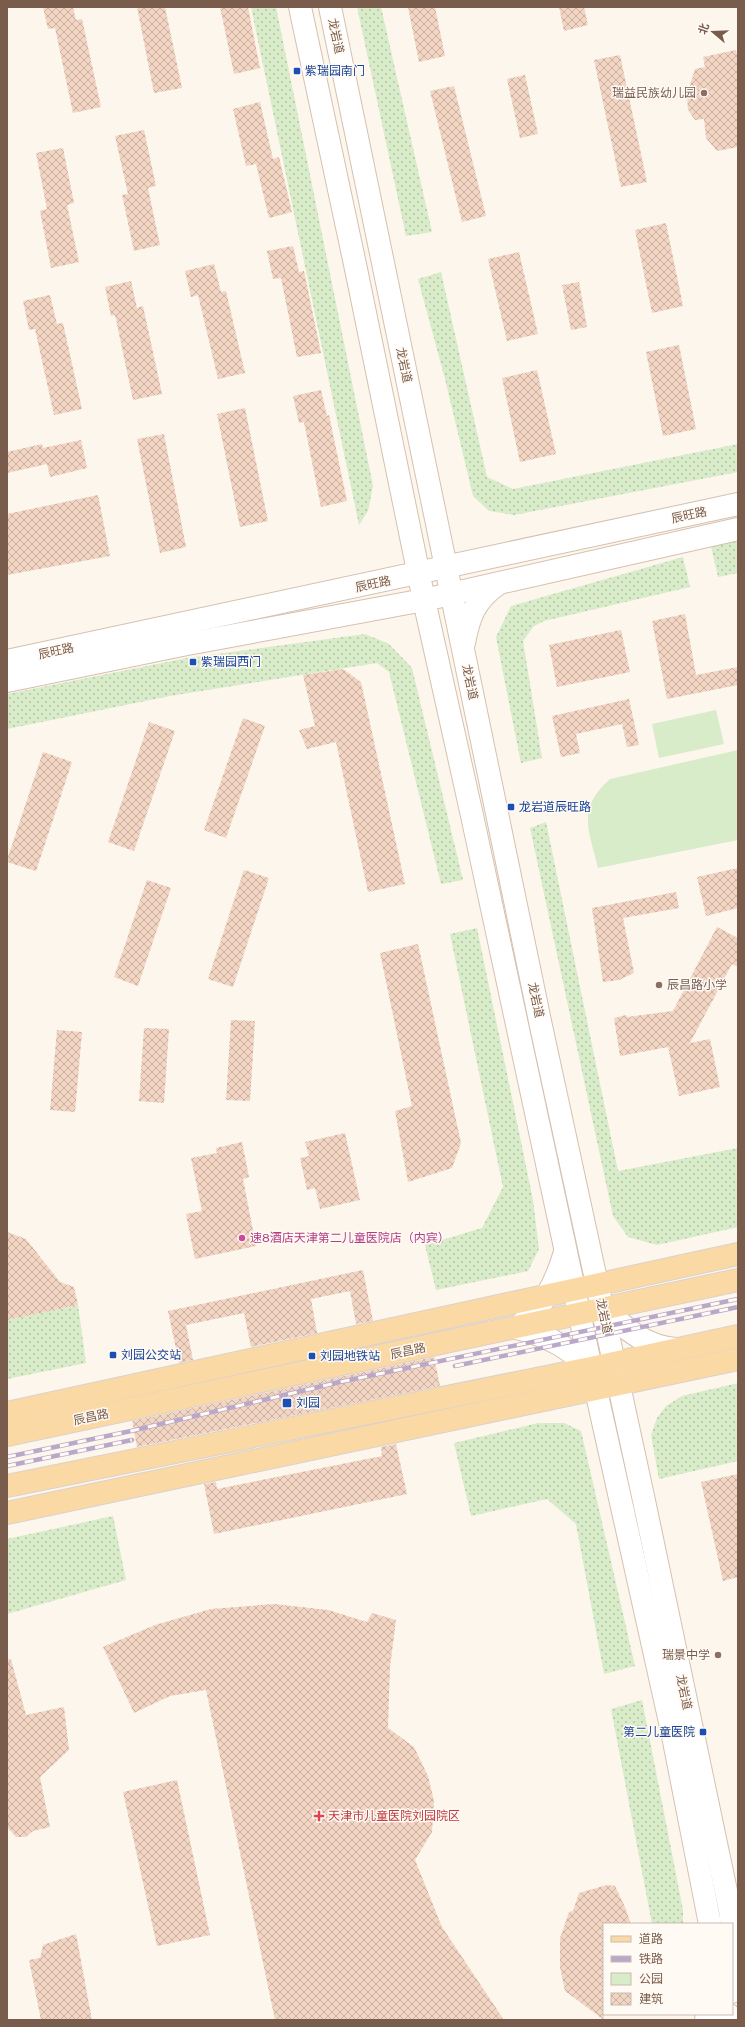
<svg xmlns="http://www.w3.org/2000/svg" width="745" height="2027" viewBox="0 0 745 2027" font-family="'Public Sans','Noto Sans SC',sans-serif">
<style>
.grass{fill:url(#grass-dots)}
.park{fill:#d8ecc9}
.building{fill:url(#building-cross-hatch)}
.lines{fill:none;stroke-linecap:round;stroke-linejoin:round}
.secondary-casing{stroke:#d6c0b0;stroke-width:24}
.primary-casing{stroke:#dad1cd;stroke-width:24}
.secondary{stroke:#fff;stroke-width:22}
.primary{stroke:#fbd9a5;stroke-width:22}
.rail-casing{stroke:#b9a8c9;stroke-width:4.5}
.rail{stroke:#fffaf3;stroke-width:3;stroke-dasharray:9;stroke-linecap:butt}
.transit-dot{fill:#1a4fb4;stroke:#fffaf3;stroke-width:1.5}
.education-dot{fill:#8d6e63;stroke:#fffaf3;stroke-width:1.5}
.hotel-dot{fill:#d1479c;stroke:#fffaf3;stroke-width:1.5}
.health-dot{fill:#e0444e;stroke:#fffaf3;stroke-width:1.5}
.labels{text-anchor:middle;stroke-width:3;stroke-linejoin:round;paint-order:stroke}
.street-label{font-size:12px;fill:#7a5c4d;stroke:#fffaf3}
.transit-label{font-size:12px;fill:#164399;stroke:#fffaf3;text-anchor:start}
.education-label{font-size:12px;fill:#785e54;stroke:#fffaf3;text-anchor:end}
.hotel-label{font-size:12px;fill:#b23c85;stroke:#fffaf3;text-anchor:start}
.health-label{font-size:12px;fill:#be3a42;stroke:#fffaf3;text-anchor:start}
</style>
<defs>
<pattern id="grass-dots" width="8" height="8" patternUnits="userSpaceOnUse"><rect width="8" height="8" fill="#d8ecc9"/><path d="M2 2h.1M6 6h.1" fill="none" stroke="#b4c2a5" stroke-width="1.8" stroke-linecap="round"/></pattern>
<pattern id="building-cross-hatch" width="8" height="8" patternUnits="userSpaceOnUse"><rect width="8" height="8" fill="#f3d5c3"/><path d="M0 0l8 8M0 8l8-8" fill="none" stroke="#cab0a1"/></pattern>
</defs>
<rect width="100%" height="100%" fill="#fdf6ec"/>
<g class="grass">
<polygon points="251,7 276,7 373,486 368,511 359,525"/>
<polygon points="357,7 381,7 432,232 406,236"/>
<polygon points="441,272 487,477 513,489 738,444 738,472 514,515 489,511 473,496 445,379 418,279"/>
<polygon points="738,536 738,573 718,577 710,542"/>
<polygon points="683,557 690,587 544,621 534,626 523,641 542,758 521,763 496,637 511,606"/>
<polygon points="365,634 389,644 412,668 463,880 441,884 389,672 377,663 170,696 7,729 7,694 187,658"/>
<polygon points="546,822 618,1171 738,1148 738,1227 657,1245 628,1237 613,1216 530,828"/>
<polygon points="477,928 533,1200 539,1249 528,1271 436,1290 425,1245 482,1228 503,1187 450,934"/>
<polygon points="78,1305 86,1363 7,1379 7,1320"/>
<polygon points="738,1383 738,1461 659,1479 651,1435 657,1418 666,1406 682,1396"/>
<polygon points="538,1423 564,1423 581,1431 635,1666 604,1674 576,1524 547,1499 471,1516 454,1443"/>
<polygon points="113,1516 126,1580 7,1614 7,1539"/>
<polygon points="642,1700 683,1910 683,1924 652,1924 611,1709"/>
</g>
<g class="park">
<polygon points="716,710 724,744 659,758 652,724"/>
<path d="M738,750V840L598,868C589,830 576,809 610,779Z"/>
</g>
<g class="building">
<polygon points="43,7 73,7 76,20 82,19 101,107 73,113 55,28 48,29"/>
<polygon points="137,7 165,7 182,88 154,93"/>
<polygon points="220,7 248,7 260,68 234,74"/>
<polygon points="408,7 435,7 445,56 419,62"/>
<polygon points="559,7 584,7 588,25 564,31"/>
<polygon points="736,50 738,59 738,147 717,151 706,138 704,119 695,120 688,110 687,94 695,69 705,67 703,57"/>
<polygon points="620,55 647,182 621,187 594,60"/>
<polygon points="525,75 538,134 520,138 507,79"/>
<polygon points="454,86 486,216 462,222 430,91"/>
<polygon points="260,102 273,159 279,157 292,212 269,218 256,164 246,166 233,109"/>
<polygon points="144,130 156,186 148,188 160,245 134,251 122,195 128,194 115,136"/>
<polygon points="63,148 74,203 67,205 79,262 51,268 40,211 47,209 36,153"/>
<polygon points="666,223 683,306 652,313 635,230"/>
<polygon points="293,246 299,272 304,271 321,353 297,357 281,278 273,279 267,251"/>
<polygon points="519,252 538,334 507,341 488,259"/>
<polygon points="214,264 221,292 226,291 245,373 218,379 198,295 191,297 185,271"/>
<polygon points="131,281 137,308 143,306 162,394 133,400 115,315 111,316 105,287"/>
<polygon points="579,282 587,327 571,330 562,285"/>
<polygon points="50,295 57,324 63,323 82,409 54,415 35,329 29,330 23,301"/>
<polygon points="679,345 696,429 663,436 646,352"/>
<polygon points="537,370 556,454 520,462 502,378"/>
<polygon points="321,390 327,416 329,415 347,501 321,507 304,422 299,423 293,396"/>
<polygon points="245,408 268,521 240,527 217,414"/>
<polygon points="164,434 186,547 160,553 137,439"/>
<polygon points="81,440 87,468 50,477 47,464 7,473 7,452 42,444 43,448"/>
<polygon points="98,495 110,556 7,575 7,514"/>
<polygon points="685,614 696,675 738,667 738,685 667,699 652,621"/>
<polygon points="621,630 630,672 557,687 549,645"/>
<polygon points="343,669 361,682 405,884 368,892 336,742 307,749 299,730 315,726 303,675"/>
<polygon points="629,699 639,745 627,747 622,724 576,734 580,753 561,757 552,716"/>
<polygon points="243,718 265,726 226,838 204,830"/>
<polygon points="149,722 175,731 134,851 108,842"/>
<polygon points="43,752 72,762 36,871 7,862 7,860"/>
<polygon points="738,868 738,908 706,916 697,877"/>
<polygon points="244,870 269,878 233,987 208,979"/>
<polygon points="147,880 171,888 138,986 114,977"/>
<polygon points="676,892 679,908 623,918 634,973 619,980 603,982 592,908"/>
<polygon points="717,927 738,938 738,967 732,964 690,1043 710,1039 720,1087 679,1096 668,1047 620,1056 614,1018 626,1015 627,1017 673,1011"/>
<polygon points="418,944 461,1143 452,1168 408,1182 395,1111 412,1106 380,953"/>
<polygon points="231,1020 255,1021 250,1101 226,1100"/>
<polygon points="144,1028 169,1029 164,1103 139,1101"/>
<polygon points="57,1030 82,1032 75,1112 50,1110"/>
<polygon points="345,1133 360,1200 320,1209 315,1188 307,1190 300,1158 309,1156 305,1142"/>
<polygon points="242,1142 249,1177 243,1179 256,1246 195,1259 186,1214 202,1211 191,1158 217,1153 216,1148"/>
<polygon points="7,1232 26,1239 60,1282 74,1287 78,1305 7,1320"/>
<polygon points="363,1270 373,1321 356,1324 350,1291 311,1299 317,1333 251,1347 244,1313 186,1325 193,1360 179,1363 168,1311"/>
<polygon points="434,1357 440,1386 137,1447 132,1421"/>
<polygon points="396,1444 407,1494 214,1534 204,1484 216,1482 217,1489 382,1456 381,1447"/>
<polygon points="738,1474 738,1577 723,1581 701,1482"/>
<polygon points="274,1604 328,1610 367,1622 372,1613 396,1620 390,1667 388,1728 414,1747 428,1776 434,1801 432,1832 415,1860 442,1927 504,2020 275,2020 206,1690 170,1696 134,1713 103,1647 155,1625 211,1609"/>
<polygon points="7,1659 11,1659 26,1715 64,1707 69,1750 40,1777 50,1827 33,1831 26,1837 16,1837 7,1827"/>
<polygon points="177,1780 210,1935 157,1946 123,1792"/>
<polygon points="607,1885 615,1886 625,1907 631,1924 604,1924 604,2020 565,1991 560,1967 560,1938 569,1912 573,1911 579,1893"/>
<polygon points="76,1934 92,2020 41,2020 29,1960 40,1958 43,1945"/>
</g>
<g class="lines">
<defs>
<g id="secondary">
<polyline points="300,7 356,269 424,600 471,811 591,1368 672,1731 710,1924"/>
<polyline points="330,7 541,1026 643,1496 730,1910 736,1954 732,1992"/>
<path d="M464,643C469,616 475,600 498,584"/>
<polyline points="7,661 738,504"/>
<polyline points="7,681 187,644 424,600 738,529"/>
<path d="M601,1303C620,1326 644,1347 676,1349"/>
<path d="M517,1328C550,1336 571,1349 595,1373"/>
<path d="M517,1328C544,1305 555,1286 565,1252"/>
<polyline points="706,2020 707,2014"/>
<polyline points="727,2020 728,2014"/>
</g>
<g id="primary">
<polyline points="7,1413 738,1254"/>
<polyline points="7,1435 738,1280"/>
<polyline points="7,1486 591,1368 738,1336"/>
<polyline points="7,1513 738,1359"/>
</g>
</defs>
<use href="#secondary" class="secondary-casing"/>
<use href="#primary" class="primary-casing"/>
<use href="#secondary" class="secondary"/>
<use href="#primary" class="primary"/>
<defs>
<g id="rail">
<polyline points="455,1366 738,1307"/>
<polyline points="7,1457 131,1431 340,1382 738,1299"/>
<polyline points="7,1466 132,1440"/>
</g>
</defs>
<use href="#rail" class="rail-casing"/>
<use href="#rail" class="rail"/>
</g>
<g class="transit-dot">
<rect x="293" y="67" width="8" height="8" rx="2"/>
<rect x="189" y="658" width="8" height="8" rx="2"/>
<rect x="507" y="803" width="8" height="8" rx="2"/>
<rect x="109" y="1351" width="8" height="8" rx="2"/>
<rect x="308" y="1352" width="8" height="8" rx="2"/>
<rect x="282" y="1398" width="10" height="10" rx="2"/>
<rect x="699" y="1728" width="8" height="8" rx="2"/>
</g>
<g class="education-dot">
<circle cx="704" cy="93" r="4"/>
<circle cx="659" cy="985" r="4"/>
<circle cx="718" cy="1655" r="4"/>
</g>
<circle class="hotel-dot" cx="242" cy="1238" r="4"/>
<path class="health-dot" d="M317 1810h4v4h4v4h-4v4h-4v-4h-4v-4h4z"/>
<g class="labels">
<g class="street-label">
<text transform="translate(336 36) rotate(78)" y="4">龙岩道</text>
<text transform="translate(404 365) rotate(78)" y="4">龙岩道</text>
<text transform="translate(689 515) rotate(-12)" y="4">辰旺路</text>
<text transform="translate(373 584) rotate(-12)" y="4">辰旺路</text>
<text transform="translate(56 651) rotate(-12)" y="4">辰旺路</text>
<text transform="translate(470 682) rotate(78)" y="4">龙岩道</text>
<text transform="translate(536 1000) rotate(78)" y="4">龙岩道</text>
<text transform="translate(604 1316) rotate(78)" y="4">龙岩道</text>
<text transform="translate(408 1351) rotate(-12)" y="4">辰昌路</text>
<text transform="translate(91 1417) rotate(-12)" y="4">辰昌路</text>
<text transform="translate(684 1692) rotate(78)" y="4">龙岩道</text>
</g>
<g class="transit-label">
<text x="305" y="75">紫瑞园南门</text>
<text x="201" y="666">紫瑞园西门</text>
<text x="519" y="811">龙岩道辰旺路</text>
<text x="121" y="1359">刘园公交站</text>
<text x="320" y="1360">刘园地铁站</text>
<text x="296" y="1407">刘园</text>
<text x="695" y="1736" text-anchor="end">第二儿童医院</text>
</g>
<g class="education-label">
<text x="696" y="97">瑞益民族幼儿园</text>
<text x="667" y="989" text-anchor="start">辰昌路小学</text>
<text x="710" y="1659">瑞景中学</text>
</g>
<g class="hotel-label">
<text x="250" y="1242">速8酒店天津第二儿童医院店（内宾）</text>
</g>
<g class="health-label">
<text x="328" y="1820">天津市儿童医院刘园院区</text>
</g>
</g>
<rect width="745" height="2027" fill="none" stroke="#7a5c4d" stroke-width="16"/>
<rect x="603" y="1923" width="130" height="92" fill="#fffaf3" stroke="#cabbb1"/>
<rect x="611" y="1936" width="20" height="6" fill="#fbd9a5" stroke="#cabbb1"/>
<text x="639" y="1943" font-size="12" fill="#7a5c4d">道路</text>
<rect x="611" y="1956" width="20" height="6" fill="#b9a8c9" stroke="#cabbb1"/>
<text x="639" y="1963" font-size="12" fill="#7a5c4d">铁路</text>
<rect x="611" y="1973" width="20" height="12" fill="#d8ecc9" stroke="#cabbb1"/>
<text x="639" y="1983" font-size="12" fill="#7a5c4d">公园</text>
<rect x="611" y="1993" width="20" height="12" fill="url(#building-cross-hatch)" stroke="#cabbb1"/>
<text x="639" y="2003" font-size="12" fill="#7a5c4d">建筑</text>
<g transform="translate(713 32) rotate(289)" stroke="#fffaf3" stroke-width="3" paint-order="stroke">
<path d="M0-3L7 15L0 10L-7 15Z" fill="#7a5c4d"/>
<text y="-6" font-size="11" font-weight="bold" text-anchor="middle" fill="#7a5c4d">北</text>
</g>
</svg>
